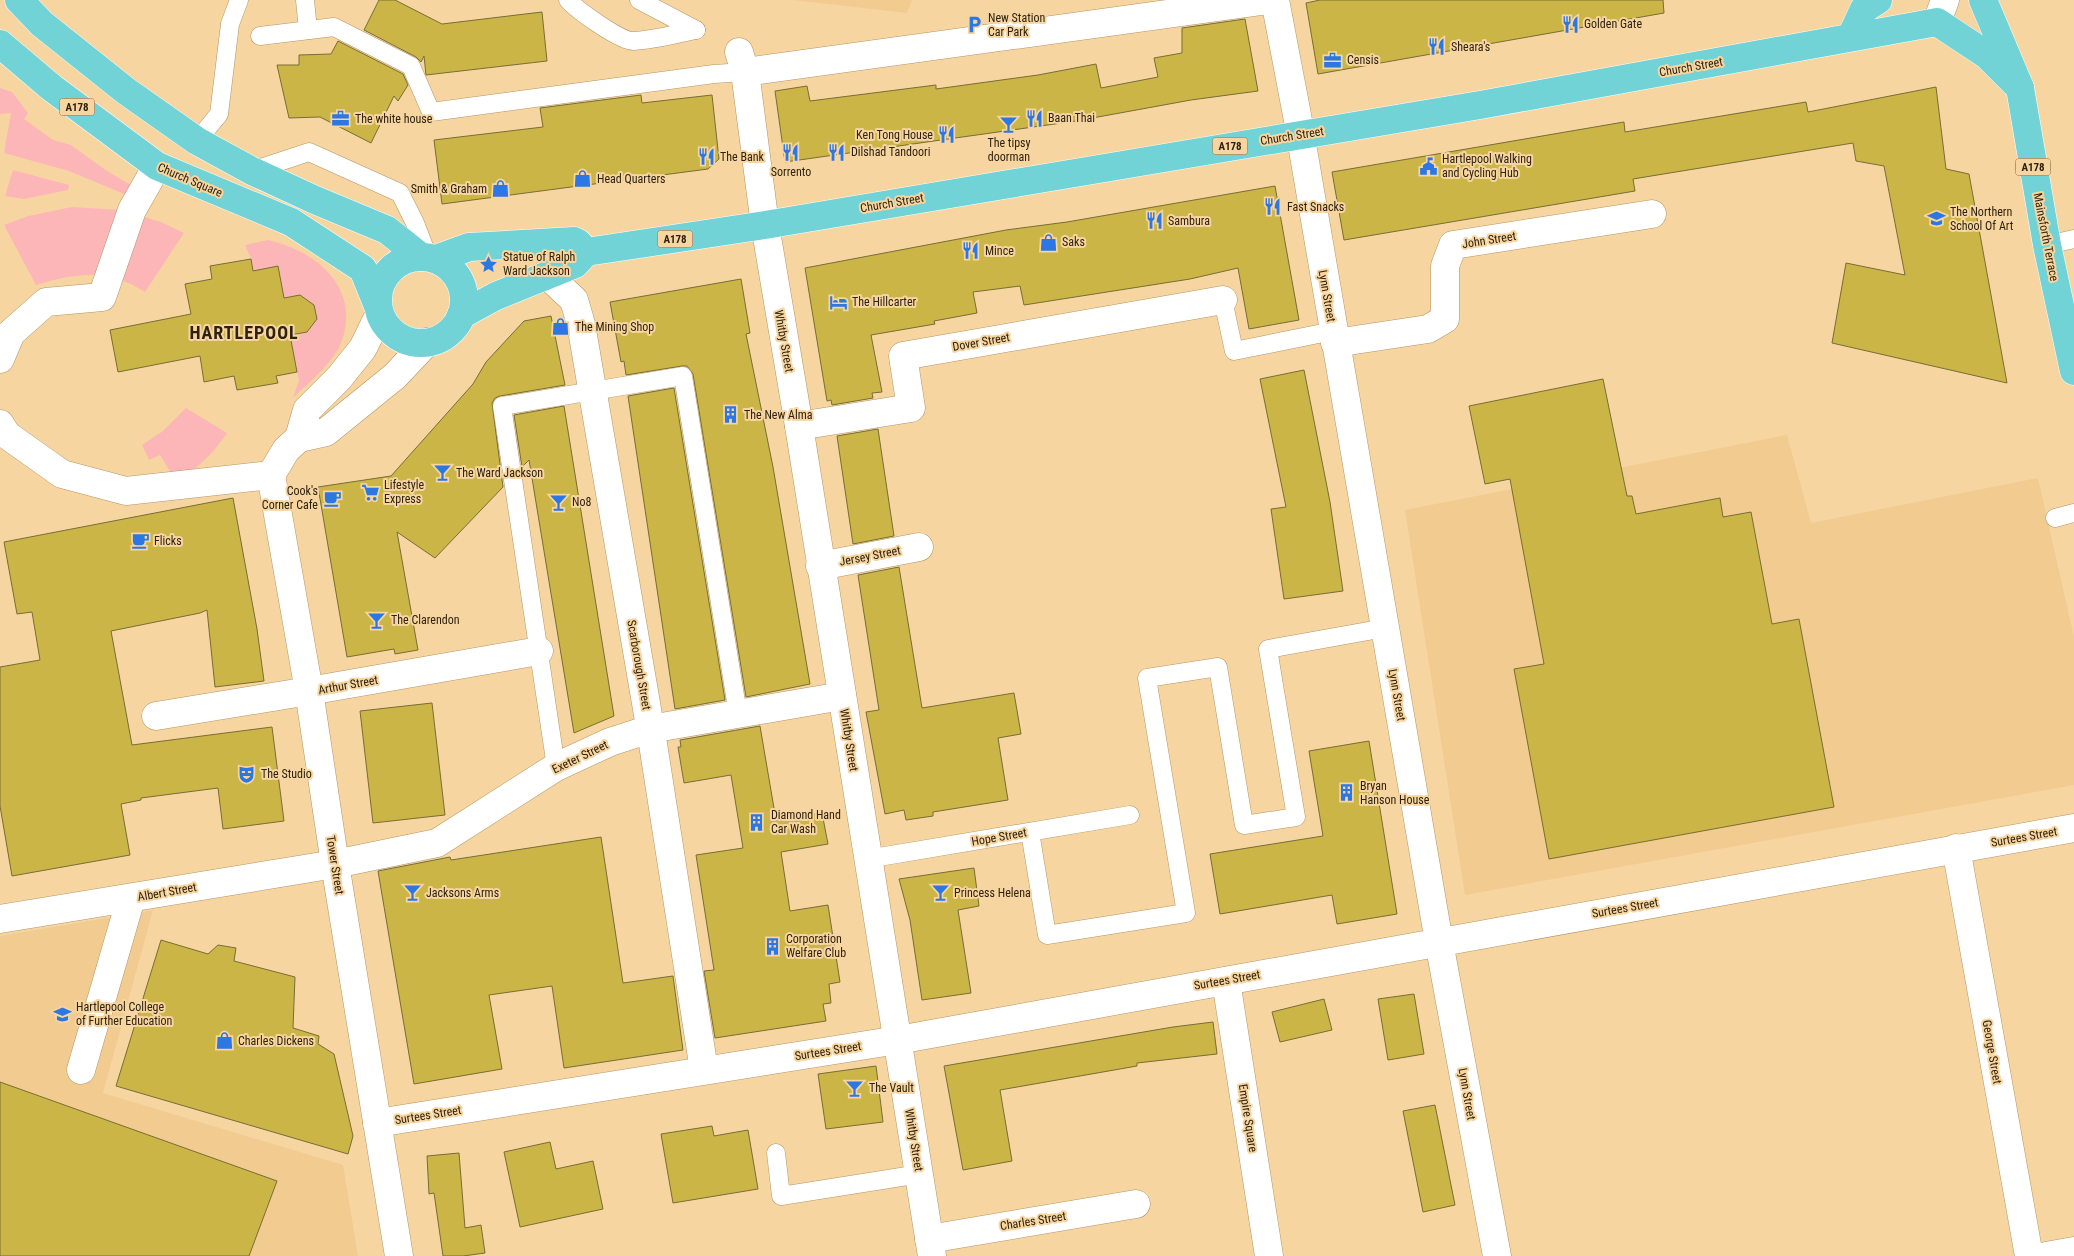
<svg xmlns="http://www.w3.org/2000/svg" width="2074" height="1256" viewBox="0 0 2074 1256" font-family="'Roboto Condensed',sans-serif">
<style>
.built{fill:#f1cb90}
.green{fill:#fdb6b7}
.building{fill:#cab546;stroke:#786d35}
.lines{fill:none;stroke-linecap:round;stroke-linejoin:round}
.lane-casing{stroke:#b59563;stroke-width:19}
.street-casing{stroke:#b59563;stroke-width:29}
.primary-casing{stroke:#fff;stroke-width:29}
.lane{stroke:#fff;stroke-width:18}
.street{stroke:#fff;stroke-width:28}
.primary{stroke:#71d3d6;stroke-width:28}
.labels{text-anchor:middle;stroke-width:4;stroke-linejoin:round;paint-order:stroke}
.shield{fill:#f7d5a1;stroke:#6a5839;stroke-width:1}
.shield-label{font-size:11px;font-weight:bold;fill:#2e220d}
.poi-label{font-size:12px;fill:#2e220d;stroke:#f7d5a1;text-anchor:start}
.street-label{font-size:12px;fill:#2e220d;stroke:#f7d5a1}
.district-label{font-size:18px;font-weight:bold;letter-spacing:1px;fill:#2e220d;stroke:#f7d5a1}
</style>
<rect width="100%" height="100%" fill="#f7d5a1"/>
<g class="built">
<polygon points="793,0 912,0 907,13"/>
<polygon points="1787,435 1811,523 2038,478 2074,637 2074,785 1465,895 1405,510"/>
<polygon points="153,910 103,1093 343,1165 358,1256 0,1256 0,936"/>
</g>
<g class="green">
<polygon points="0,88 12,92 28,113 24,119 53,140 71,145 107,171 131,185 129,196 69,171 4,153 11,113 0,114"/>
<polygon points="13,170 69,185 68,190 24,199 5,196"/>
<path d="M72,207L122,210L102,275C78,274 59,278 36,285L4,225L28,216Z"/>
<polygon points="141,216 161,222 184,233 145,292 131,284 114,278"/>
<path d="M268,240C317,251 362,289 341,343C334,362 308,383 293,398L299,380L290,335L307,332L317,319L314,305L300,295L284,298L278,266L253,271L251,259L245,245Z"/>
<path d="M186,408L227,433C213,454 198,468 176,481L160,455L149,460L142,445L163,431Z"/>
</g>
<g class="building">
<polygon points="379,0 395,0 442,24 542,12 547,61 426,75 424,56 421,62 416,57 364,30"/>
<polygon points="1320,0 1663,0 1664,13 1318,74 1306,3"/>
<polygon points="1245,19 1258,91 1191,100 1076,121 785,162 775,91 807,86 810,101 936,85 936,89 1038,75 1096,64 1101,88 1158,77 1154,58 1182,53 1182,28"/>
<polygon points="338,41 403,74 408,85 398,101 394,96 371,143 320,117 289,118 277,65 299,65 299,55 331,54"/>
<polygon points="1936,87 1946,169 1969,174 2007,383 1832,343 1846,263 1905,275 1884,166 1856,161 1853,143 1633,179 1635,191 1344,240 1332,172 1624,122 1625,132 1806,102 1808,112"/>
<polygon points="641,95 642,103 712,95 719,159 708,169 442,204 434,140 543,127 540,108"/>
<polygon points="1275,186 1299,320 1249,329 1238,268 1190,279 1024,305 1020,286 973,292 977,313 934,321 935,324 871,335 882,392 872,393 873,398 832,405 831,400 827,401 805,268 1006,230 1067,222"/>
<polygon points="251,259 253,271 278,266 284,298 300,295 314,305 317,319 307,332 290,335 297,372 276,376 278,383 237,390 234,376 204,382 200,356 118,372 110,330 191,314 185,284 212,279 210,266"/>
<polygon points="741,279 750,333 746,334 773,467 810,684 746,697 693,374 687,366 682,366 626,375 624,361 621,362 610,302"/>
<polygon points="551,316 565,385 500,396 495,398 492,403 503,487 435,558 397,532 418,650 395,654 394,649 347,657 318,487 391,476 473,384 486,362 524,321"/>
<polygon points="1304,370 1330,502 1343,591 1284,599 1271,509 1286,507 1260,379"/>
<polygon points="1603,379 1627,496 1632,496 1636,514 1720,498 1723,517 1751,512 1772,624 1799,619 1834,807 1549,859 1514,669 1544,664 1510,479 1485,484 1469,406"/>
<polygon points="674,388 725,700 675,709 628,396"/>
<polygon points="564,406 614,716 574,733 529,460 522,467 514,415"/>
<polygon points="878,429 894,536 853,544 837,436"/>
<polygon points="233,498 257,629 264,681 215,687 207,610 200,613 111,631 132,745 272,727 284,821 223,829 218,788 141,798 141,800 121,804 130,855 12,876 0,806 0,667 40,660 32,612 17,614 4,542"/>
<polygon points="899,567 922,708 1014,693 1021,734 998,738 1008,800 933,812 933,816 906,820 904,810 885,814 866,712 879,710 858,575"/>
<polygon points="432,703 445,815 373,823 360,711"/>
<polygon points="760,726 776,820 822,813 828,844 781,852 790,911 828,905 840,982 829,984 831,1003 823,1004 826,1021 715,1038 704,971 714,970 696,855 743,848 731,775 684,783 678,747 681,747 680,740"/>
<polygon points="1369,741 1397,914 1337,924 1332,895 1220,914 1210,854 1323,836 1309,751"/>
<polygon points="601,837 623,983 673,976 683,1050 564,1068 552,986 489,995 502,1069 414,1084 378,871 450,857 451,860"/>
<polygon points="974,868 979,906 958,910 971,993 922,1000 910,920 899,879"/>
<polygon points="161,940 208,954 218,945 236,948 234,961 295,977 293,1028 319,1036 318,1044 334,1054 353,1136 348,1154 116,1086"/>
<polygon points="1414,994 1424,1054 1388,1060 1378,999"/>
<polygon points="1324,999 1332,1030 1280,1042 1272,1012"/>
<polygon points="1213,1022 1217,1054 1137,1063 1137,1066 1000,1090 1012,1161 963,1170 944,1066 1173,1027"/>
<polygon points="876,1066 883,1122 826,1129 818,1074"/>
<polygon points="0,1082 277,1181 249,1256 0,1256"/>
<polygon points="1435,1105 1455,1205 1423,1212 1403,1111"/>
<polygon points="712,1126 714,1136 748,1130 758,1189 673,1203 661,1134"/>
<polygon points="550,1142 556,1169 593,1161 603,1209 520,1227 504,1152"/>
<polygon points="459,1153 465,1228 481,1225 485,1253 463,1256 443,1256 434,1193 429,1194 427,1156"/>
</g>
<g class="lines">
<defs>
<g id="lane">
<polyline points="305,0 308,30"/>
<path d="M568,0C577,10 621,42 634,41C654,40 676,34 696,30"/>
<polyline points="639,0 696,30"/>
<polyline points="260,36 334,27 411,66 431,112 714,74 745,72"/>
<polyline points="197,141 219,114 230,24 239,0"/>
<polyline points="252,171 309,152 400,193 415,223 428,257"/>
<polyline points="2047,245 2074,239"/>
<polyline points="1223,300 1234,351 1333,331"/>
<polyline points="2055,518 2074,513"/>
<polyline points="556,767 502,406 683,376 738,714"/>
<polyline points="1030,832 1047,935 1186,913 1147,678 1218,667 1244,825 1296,817 1268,649 1385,628"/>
<polyline points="867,859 1130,815"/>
<polyline points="776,1153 781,1196 920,1174"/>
</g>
<g id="street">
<polyline points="1275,0 1297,115 1439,942 1497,1256"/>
<polyline points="1937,22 1945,0"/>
<polyline points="739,52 745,72 765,225 799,426 932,1256"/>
<polyline points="745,72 1269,0"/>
<polyline points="546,274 574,300 581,324 653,744 704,1070"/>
<polyline points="1335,343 1428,329 1445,319 1445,266 1453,245 1652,214"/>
<polyline points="0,359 11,333 46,302 102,297 132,210 157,166"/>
<polyline points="0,424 7,435 62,474 126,491 271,475"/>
<polyline points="799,426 911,408 903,356 1223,300"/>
<polyline points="299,438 326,432 395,376 427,342"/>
<polyline points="271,475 309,691 335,864 399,1256"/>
<polyline points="271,475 286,450 299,438 307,410 339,378 363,348 380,313"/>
<polyline points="820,566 919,547"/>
<polyline points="156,716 309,691 539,651"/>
<polyline points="1956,848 2029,1256"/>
<polyline points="0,919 335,864 437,843 556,767 610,742 650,729 842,696"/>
<polyline points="1226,981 1269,1256"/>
<polyline points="81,1070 131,898"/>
<polyline points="377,1123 898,1040 2074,828"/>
<polyline points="929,1239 1136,1204"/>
<polyline points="2046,1256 2074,1251"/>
</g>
<g id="primary">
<polyline points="19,0 42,24 126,91 197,141 252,171 315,200 387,230 421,257"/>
<polyline points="1983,0 2020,88 2047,245 2074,371"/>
<polyline points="1851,37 1864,9 1878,0"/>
<polyline points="0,44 52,88 157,166 291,222 363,269 378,306"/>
<circle cx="421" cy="300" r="43"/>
<polyline points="436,259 469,247 574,241 578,243 586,252"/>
<polyline points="461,315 496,296 575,264 586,252 765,225 1480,105 1937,22 1987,55 2020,88"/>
</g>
</defs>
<use href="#lane" class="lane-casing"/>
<use href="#street" class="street-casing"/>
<use href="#primary" class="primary-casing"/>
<use href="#lane" class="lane"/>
<use href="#street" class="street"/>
<use href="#primary" class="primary"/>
</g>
<defs>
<symbol id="restaurant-bare" viewBox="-9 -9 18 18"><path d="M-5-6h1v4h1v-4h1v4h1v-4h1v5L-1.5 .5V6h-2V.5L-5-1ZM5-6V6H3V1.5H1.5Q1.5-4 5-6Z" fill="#2b77e3" stroke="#f7d5a1" stroke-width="2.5" paint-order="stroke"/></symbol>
<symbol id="parking-bare" viewBox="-9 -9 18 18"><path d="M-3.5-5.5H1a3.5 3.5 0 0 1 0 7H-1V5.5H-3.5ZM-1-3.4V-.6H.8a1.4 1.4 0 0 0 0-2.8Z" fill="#2b77e3" stroke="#f7d5a1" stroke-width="2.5" paint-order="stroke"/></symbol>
<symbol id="office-bare" viewBox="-9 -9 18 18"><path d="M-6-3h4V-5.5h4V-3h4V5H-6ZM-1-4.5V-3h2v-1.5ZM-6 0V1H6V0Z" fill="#2b77e3" stroke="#f7d5a1" stroke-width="2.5" paint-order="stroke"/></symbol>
<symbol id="bar-bare" viewBox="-9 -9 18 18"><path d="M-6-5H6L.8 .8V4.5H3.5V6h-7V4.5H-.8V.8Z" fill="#2b77e3" stroke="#f7d5a1" stroke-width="2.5" paint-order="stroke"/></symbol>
<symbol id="civic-bare" viewBox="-9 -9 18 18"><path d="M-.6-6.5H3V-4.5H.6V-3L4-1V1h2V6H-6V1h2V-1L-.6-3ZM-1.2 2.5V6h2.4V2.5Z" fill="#2b77e3" stroke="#f7d5a1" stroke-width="2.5" paint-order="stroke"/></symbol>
<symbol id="shop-bare" viewBox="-9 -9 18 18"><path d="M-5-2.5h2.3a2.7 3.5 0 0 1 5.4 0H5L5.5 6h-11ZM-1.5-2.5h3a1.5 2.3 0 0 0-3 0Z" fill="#2b77e3" stroke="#f7d5a1" stroke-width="2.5" paint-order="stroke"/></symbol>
<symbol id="university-bare" viewBox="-9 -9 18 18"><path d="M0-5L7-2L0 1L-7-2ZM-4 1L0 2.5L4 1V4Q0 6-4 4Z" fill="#2b77e3" stroke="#f7d5a1" stroke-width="2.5" paint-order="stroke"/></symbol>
<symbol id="sight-bare" viewBox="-9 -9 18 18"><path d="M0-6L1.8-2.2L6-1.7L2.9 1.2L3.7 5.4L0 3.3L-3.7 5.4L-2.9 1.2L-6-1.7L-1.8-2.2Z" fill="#2b77e3" stroke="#f7d5a1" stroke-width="2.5" paint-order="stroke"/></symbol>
<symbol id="hotel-bare" viewBox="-9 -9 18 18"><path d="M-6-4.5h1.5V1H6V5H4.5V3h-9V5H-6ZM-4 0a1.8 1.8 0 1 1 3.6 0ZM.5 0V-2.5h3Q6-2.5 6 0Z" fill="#2b77e3" stroke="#f7d5a1" stroke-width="2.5" paint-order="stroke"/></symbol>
<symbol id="building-bare" viewBox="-9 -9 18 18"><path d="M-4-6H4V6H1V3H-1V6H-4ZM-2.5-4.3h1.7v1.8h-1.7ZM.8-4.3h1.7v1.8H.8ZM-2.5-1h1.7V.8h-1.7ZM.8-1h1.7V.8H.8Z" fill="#2b77e3" stroke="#f7d5a1" stroke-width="2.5" paint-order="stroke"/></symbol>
<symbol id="supermarket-bare" viewBox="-9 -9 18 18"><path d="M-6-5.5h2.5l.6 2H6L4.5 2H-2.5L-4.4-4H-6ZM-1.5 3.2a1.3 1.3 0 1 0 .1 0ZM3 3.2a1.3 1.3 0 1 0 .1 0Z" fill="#2b77e3" stroke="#f7d5a1" stroke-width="2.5" paint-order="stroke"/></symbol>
<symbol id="cafe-bare" viewBox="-9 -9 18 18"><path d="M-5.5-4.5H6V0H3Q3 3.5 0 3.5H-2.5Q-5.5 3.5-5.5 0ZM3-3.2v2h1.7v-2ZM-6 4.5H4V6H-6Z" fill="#2b77e3" stroke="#f7d5a1" stroke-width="2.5" paint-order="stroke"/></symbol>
<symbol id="theatre-bare" viewBox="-9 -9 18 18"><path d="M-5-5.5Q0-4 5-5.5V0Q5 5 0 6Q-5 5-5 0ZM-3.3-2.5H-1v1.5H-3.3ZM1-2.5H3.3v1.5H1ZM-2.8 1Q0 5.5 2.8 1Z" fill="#2b77e3" stroke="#f7d5a1" stroke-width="2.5" paint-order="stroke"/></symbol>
</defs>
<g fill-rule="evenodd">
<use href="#restaurant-bare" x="1558" y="12" width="25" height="25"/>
<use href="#parking-bare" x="962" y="12" width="25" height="25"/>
<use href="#restaurant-bare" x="1424" y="34" width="25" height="25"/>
<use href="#office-bare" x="1320" y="48" width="25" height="25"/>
<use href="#restaurant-bare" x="1022" y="106" width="25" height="25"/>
<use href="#office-bare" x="328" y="106" width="25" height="25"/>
<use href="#bar-bare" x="996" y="112" width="25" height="25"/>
<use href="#restaurant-bare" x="934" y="122" width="25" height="25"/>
<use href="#restaurant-bare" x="824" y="140" width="25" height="25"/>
<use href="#restaurant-bare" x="778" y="140" width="25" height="25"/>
<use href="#restaurant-bare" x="694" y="144" width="25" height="25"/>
<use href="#civic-bare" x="1416" y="154" width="25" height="25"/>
<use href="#shop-bare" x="570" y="166" width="25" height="25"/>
<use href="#shop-bare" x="488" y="176" width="25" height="25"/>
<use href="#restaurant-bare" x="1260" y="194" width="25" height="25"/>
<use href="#university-bare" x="1924" y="206" width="25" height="25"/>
<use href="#restaurant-bare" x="1142" y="208" width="25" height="25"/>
<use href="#shop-bare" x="1036" y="230" width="25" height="25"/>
<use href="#restaurant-bare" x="958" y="238" width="25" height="25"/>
<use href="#sight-bare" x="476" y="252" width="25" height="25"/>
<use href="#hotel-bare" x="826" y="290" width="25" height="25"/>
<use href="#shop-bare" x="548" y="314" width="25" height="25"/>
<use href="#building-bare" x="718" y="402" width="25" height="25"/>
<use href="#bar-bare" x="430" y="460" width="25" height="25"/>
<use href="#supermarket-bare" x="358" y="480" width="25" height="25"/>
<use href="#cafe-bare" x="320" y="486" width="25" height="25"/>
<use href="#bar-bare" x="546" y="490" width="25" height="25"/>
<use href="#cafe-bare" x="128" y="528" width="25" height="25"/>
<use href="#bar-bare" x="364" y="608" width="25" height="25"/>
<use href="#theatre-bare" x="234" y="762" width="25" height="25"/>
<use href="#building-bare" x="1334" y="780" width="25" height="25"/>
<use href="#building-bare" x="744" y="810" width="25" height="25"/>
<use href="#bar-bare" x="400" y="880" width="25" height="25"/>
<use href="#bar-bare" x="928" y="880" width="25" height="25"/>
<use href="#building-bare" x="760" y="934" width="25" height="25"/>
<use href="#university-bare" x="50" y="1002" width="25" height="25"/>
<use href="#shop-bare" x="212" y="1028" width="25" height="25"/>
<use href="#bar-bare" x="842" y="1076" width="25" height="25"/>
</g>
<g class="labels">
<g class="shield">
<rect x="59.5" y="98.5" width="35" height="17" rx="4"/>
<rect x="1212.5" y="137.5" width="35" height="17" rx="4"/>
<rect x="2015.5" y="158.5" width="35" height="17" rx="4"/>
<rect x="657.5" y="230.5" width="35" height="17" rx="4"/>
</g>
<g class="shield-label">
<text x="77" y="111">A178</text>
<text x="1230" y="150">A178</text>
<text x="2033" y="171">A178</text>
<text x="675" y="243">A178</text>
</g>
<g class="poi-label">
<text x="988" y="22">New Station<tspan x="988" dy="14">Car Park</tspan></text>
<text x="1584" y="28">Golden Gate</text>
<text x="1451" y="51">Sheara's</text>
<text x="1347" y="64">Censis</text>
<text x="1048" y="122">Baan Thai</text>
<text x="355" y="123">The white house</text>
<text x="933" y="139" text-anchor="end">Ken Tong House</text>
<text x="1009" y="147" text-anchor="middle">The tipsy<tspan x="1009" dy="14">doorman</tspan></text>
<text x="851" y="156">Dilshad Tandoori</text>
<text x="720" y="161">The Bank</text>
<text x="1442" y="163">Hartlepool Walking<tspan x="1442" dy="14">and Cycling Hub</tspan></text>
<text x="791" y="176" text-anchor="middle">Sorrento</text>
<text x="597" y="183">Head Quarters</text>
<text x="487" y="193" text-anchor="end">Smith &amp; Graham</text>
<text x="1287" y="211">Fast Snacks</text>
<text x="1950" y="216">The Northern<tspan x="1950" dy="14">School Of Art</tspan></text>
<text x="1168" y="225">Sambura</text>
<text x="1062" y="246">Saks</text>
<text x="985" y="255">Mince</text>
<text x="503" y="261">Statue of Ralph<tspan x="503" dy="14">Ward Jackson</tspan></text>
<text x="852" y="306">The Hillcarter</text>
<text x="575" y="331">The Mining Shop</text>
<text x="744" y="419">The New Alma</text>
<text x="456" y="477">The Ward Jackson</text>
<text x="384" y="489">Lifestyle<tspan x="384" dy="14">Express</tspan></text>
<text x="318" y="495" text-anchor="end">Cook's<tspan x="318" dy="14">Corner Cafe</tspan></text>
<text x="572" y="506">No8</text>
<text x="154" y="545">Flicks</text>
<text x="391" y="624">The Clarendon</text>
<text x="261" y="778">The Studio</text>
<text x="1360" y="790">Bryan<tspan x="1360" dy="14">Hanson House</tspan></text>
<text x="771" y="819">Diamond Hand<tspan x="771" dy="14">Car Wash</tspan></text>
<text x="426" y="897">Jacksons Arms</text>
<text x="954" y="897">Princess Helena</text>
<text x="786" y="943">Corporation<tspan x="786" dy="14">Welfare Club</tspan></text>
<text x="76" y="1011">Hartlepool College<tspan x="76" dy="14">of Further Education</tspan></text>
<text x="238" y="1045">Charles Dickens</text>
<text x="869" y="1092">The Vault</text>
</g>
<g class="street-label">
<text transform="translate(1691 67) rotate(-10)" y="4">Church Street</text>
<text transform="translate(1292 136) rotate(-9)" y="4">Church Street</text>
<text transform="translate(190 180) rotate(23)" y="4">Church Square</text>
<text transform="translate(892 203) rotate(-10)" y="4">Church Street</text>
<text transform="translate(2046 237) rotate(79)" y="4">Mainsforth Terrace</text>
<text transform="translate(1489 240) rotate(-9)" y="4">John Street</text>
<text transform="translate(1327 296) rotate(80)" y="4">Lynn Street</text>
<text transform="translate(784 341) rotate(80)" y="4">Whitby Street</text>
<text transform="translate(981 342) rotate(-10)" y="4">Dover Street</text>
<text transform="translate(870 556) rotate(-11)" y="4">Jersey Street</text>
<text transform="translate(639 665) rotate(80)" y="4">Scarborough Street</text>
<text transform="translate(348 685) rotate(-10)" y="4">Arthur Street</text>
<text transform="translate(1397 695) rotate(80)" y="4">Lynn Street</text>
<text transform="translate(849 740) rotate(81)" y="4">Whitby Street</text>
<text transform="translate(580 757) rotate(-26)" y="4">Exeter Street</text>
<text transform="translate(999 837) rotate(-10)" y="4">Hope Street</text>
<text transform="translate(2024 837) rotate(-10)" y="4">Surtees Street</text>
<text transform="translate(335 865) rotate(81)" y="4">Tower Street</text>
<text transform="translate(167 892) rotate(-10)" y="4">Albert Street</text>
<text transform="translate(1625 908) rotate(-10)" y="4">Surtees Street</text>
<text transform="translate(1227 980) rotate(-10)" y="4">Surtees Street</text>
<text transform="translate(828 1051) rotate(-9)" y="4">Surtees Street</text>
<text transform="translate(1992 1052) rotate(80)" y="4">George Street</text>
<text transform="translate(1467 1094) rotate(80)" y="4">Lynn Street</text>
<text transform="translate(428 1115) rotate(-9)" y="4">Surtees Street</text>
<text transform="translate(1248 1118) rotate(81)" y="4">Empire Square</text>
<text transform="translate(914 1140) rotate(81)" y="4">Whitby Street</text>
<text transform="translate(1033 1221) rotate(-9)" y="4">Charles Street</text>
</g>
<g class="district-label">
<text x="244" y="339">HARTLEPOOL</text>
</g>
</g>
</svg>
